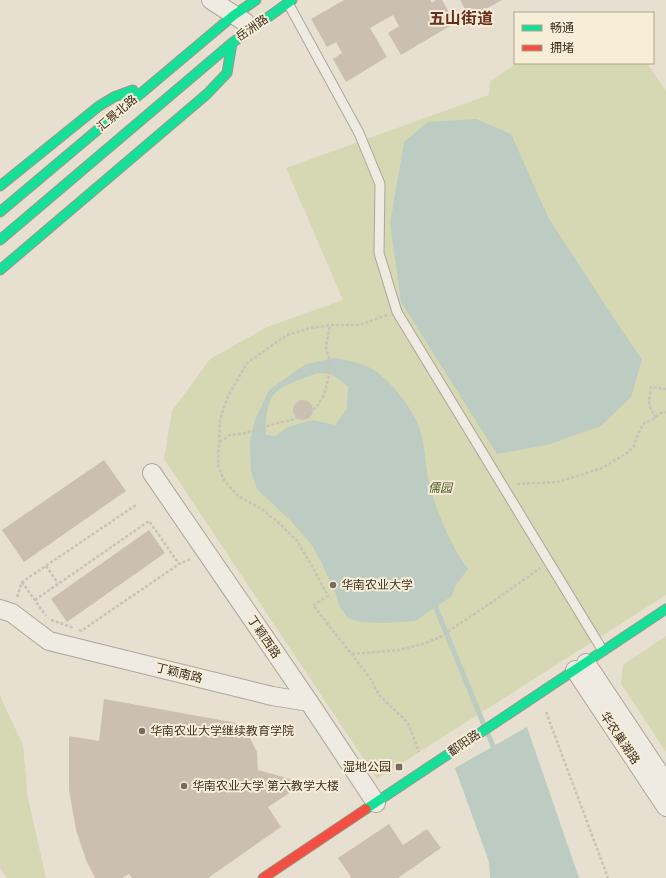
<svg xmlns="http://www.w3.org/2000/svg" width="666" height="878" viewBox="0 0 666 878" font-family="'Roboto Serif','Noto Sans SC',serif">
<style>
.green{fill:#d6d7b3}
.water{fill:#bcccc2;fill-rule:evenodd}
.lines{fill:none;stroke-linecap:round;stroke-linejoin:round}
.stream{stroke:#bcccc2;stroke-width:5}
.building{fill:#cbbfb2}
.lane-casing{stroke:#ada599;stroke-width:11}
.street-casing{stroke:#ada599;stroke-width:20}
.fast-casing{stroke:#9c958a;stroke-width:11}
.jam-casing{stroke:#9c958a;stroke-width:11}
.path{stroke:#c8c2b9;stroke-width:2.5;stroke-dasharray:3 2;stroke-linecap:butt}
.lane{stroke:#efebe3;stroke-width:9}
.street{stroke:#efebe3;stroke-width:18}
.fast{stroke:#16e098;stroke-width:9}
.jam{stroke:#f24e42;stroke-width:9}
.poi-dot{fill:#786c5e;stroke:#f7eed8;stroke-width:1.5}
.labels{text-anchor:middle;stroke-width:4;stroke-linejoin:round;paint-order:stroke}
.street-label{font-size:12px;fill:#3d2e20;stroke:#f7eed8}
.park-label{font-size:12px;font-style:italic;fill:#4d5a26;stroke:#f7eed8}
.poi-label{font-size:12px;fill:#3d2e20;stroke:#f7eed8;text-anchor:start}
.district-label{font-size:16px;font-weight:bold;fill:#6b2e1e;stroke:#f7eed8}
</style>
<rect width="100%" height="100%" fill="#e7e0d1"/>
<g class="green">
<polygon points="517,63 647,63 666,91 666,595 377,779 164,459 172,411 210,359 267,327 343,300 286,168 489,95 490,81"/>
<polygon points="666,636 666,752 621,684 623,665"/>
<polygon points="0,696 23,745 28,798 46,878 7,878 0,868"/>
</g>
<g class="water">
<polygon points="476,119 511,134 548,217 607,308 642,360 631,397 601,426 547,445 497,454 401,302 390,224 404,142 428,122"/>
<path d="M334,358C347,360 359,362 372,369C390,379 414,410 420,430C426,449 425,470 431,490C439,517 451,546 468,569L455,586L452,596L415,621L385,623L361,622L348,618L340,607L335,592L322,564L312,545L291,521L257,489L251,471L250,442L255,420L269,390L306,364ZM317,373L331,374L348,386L347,409L335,425L313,420L288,427L275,436L266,435C265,423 266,400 277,391C284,385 307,377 317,373Z"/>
<polygon points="527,727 579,878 490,878 489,862 455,768"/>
</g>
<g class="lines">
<g class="stream">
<polyline points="436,608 484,725"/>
<polyline points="488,734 493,746"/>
</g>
</g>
<g class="building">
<polygon points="344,0 430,0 432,3 436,0 442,0 455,23 401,55 388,33 399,26 393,15 370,28 387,57 346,82 333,59 342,53 336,42 327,47 311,19"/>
<polygon points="460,0 502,0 470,18"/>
<circle cx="303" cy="410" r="10"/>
<polygon points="104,460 126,491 24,562 2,530"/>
<polygon points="149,530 165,553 67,622 51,599"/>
<polygon points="104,699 237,723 249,736 257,752 258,770 305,783 268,807 281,827 208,878 132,878 129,874 122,878 95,878 86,860 76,830 69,790 69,736 99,741"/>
<polygon points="389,824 403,845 427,829 441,848 398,878 349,878 351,877 338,858"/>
</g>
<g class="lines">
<defs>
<polyline id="lane" points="288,3 359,133 380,184 379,253 397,312 603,651"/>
<g id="street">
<polyline points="211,0 245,22"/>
<polyline points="152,473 309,702 376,803"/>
<polyline points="0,609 12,613 49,641 272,696 309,702"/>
<polyline points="586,663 666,783"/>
<polyline points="575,670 666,807"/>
</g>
<g id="fast">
<polyline points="0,186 99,106 114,97 133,90"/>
<polyline points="0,212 234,15 256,0"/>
<polyline points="0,240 232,43 292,0"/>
<polyline points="0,270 207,94 227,73 232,43"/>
<polyline points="366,809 666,609"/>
</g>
<polyline id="jam" points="263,878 366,809"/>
</defs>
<use href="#lane" class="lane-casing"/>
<use href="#street" class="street-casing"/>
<use href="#fast" class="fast-casing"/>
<use href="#jam" class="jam-casing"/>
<g class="path">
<polyline points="387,315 360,325 330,325 310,328 287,335 247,363 228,396 220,419 218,465 224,480 237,495 263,510 280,524 297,541 312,566 328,596 313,605 370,678 379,695 408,723 419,752"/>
<path d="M655,418C654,413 652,412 650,408C648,402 650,393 651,387L666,389"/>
<polyline points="220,442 230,435 246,433 273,424 292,420 317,407 324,395 329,375 330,362 326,347 330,325"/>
<polyline points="517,484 558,482 602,468 627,453 634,446 636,438 643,424 655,418 661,413 666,412"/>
<polyline points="46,566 58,583"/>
<polyline points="22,582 46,616"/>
<polyline points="17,597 22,582 136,505"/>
<polyline points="35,600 149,521 179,564"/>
<polyline points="51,620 74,628"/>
<polyline points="79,630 81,631 179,564 191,559"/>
<polyline points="352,654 399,650 423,644 440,637 498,598 540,568"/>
<polyline points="546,712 608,878"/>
</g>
<use href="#lane" class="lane"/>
<use href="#street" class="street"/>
<use href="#fast" class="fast"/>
<use href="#jam" class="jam"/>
</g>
<g class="poi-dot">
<circle cx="333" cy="585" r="4"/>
<circle cx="142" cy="731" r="4"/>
<rect x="395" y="763" width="8" height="8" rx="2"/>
<circle cx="184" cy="786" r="4"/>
</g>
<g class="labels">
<g class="street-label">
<text transform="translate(252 28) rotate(-35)" y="4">岳洲路</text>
<text transform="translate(117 113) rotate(-40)" y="4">汇景北路</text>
<text transform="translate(264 637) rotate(56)" y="4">丁颖西路</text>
<text transform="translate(179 673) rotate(14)" y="4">丁颖南路</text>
<text transform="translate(620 738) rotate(56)" y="4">华农巢湖路</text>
<text transform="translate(464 743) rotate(-34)" y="4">鄱阳路</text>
</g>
<g class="park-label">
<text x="440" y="492">儒园</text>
</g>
<g class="poi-label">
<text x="341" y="589">华南农业大学</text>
<text x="150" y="735">华南农业大学继续教育学院</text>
<text x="391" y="771" text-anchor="end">湿地公园</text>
<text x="192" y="790">华南农业大学 第六教学大楼</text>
</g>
<g class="district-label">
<text x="461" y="24">五山街道</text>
</g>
</g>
<rect x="514" y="12" width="140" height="52" fill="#f7eed8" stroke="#ada18e"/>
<rect x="522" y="25" width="20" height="6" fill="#16e098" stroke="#ada18e"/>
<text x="550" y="32" font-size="12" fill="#3d2e20">畅通</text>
<rect x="522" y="45" width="20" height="6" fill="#f24e42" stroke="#ada18e"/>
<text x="550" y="52" font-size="12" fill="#3d2e20">拥堵</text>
</svg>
